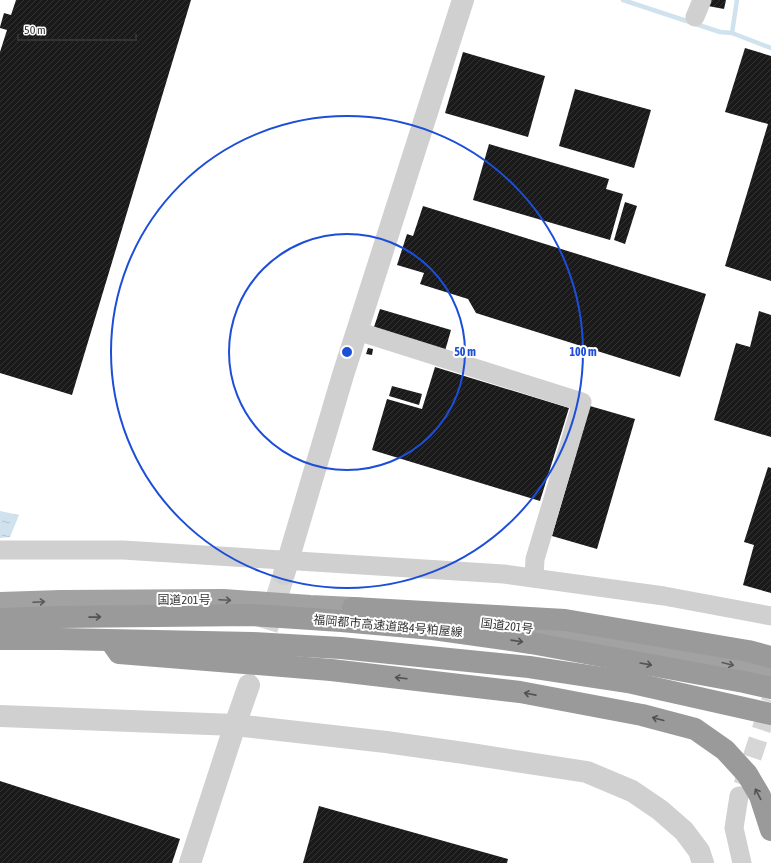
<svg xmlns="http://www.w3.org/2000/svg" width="771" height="863" viewBox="0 0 771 863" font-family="'Asap Condensed','Noto Sans JP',sans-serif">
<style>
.water{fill:url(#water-ripples)}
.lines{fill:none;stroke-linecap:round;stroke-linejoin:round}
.stream{stroke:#cfe2ee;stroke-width:4.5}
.building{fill:url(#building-hatch)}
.minor-tunnel{stroke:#d6d6d6;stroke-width:19;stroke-dasharray:19 10;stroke-linecap:butt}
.tertiary-tunnel{stroke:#d6d6d6;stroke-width:22;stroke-dasharray:22 11;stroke-linecap:butt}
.minor{stroke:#d0d0d0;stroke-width:19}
.tertiary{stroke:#d0d0d0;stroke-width:22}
.trunk{stroke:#a2a2a2;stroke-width:22}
.motorway{stroke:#9a9a9a;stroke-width:22}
.motorway-bridge{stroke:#9a9a9a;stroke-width:22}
.oneway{stroke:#5a5a5a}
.oneway2{stroke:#525252}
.ring{fill:none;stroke:#1d4ed8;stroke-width:2}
.labels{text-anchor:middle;stroke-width:4;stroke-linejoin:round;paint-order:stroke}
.street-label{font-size:12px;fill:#333;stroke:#fff}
.centre{fill:#1d4ed8;stroke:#fff;stroke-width:2}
.ring-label{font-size:12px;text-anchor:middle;font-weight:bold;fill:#1d4ed8;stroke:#fff;stroke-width:4;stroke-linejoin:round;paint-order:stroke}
</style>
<defs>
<pattern id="water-ripples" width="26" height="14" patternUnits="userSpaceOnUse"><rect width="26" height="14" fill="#cfe2ee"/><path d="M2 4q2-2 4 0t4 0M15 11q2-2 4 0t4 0" fill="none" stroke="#b2c2cd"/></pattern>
<pattern id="building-hatch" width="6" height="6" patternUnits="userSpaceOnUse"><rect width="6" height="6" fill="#1a1a1a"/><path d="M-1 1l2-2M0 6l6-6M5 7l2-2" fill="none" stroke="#333"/></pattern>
</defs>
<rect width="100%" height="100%" fill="#fff"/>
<polygon class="water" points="0,511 19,515 10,537 0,538"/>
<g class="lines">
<g class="stream">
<polyline points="623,0 720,32 732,33 771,48"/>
<polyline points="732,33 737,0"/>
</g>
</g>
<g class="building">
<polygon points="16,0 191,0 72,395 0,373 0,52 7,30 0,28 0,27 4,13 11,15"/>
<polygon points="709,0 726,0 724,9 708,6"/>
<polygon points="745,48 771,56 771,281 725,266 768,124 725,112"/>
<polygon points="463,52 545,76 528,137 445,113"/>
<polygon points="575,89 651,110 634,168 559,146"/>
<polygon points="489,144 609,179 606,189 623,194 610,240 473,200"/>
<polygon points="625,202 637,206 625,244 614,240"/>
<polygon points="423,206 706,294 680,377 476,313 468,299 420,284 424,273 397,265 407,234 413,236"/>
<polygon points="380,309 451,330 445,351 373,330"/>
<polygon points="759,311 771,315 771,437 714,420 736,343 750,347"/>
<polygon points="368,348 373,349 372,355 366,354"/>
<polygon points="435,367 569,408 540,501 372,450 387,399 422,409"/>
<polygon points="392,386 422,394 419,405 389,396"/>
<polygon points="590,406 635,419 597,549 552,536"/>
<polygon points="768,467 771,468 771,593 743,585 754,545 744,542"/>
<polygon points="0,781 180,839 172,863 0,863"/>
<polygon points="319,806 508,859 507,863 303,863"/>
</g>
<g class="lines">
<polyline class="minor-tunnel" points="743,785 771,700"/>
<polyline class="tertiary-tunnel" points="257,661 284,574"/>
<g class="minor">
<polyline points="695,17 702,0"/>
<polyline points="357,331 582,402 535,559 534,578"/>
<polyline points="0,550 123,550 504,574 664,596 771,616"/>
<polyline points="739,796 734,828 742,863"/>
</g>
<g class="tertiary">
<polyline points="284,574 343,375 463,0"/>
<polyline points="0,716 235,725 386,742 464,753 587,772 632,791 660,810 684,831 699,851 703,863"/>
<polyline points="190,863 235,725 249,685"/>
</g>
<g class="trunk">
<polyline points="0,603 61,601 223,600 310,606 353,608 372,610"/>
<polyline points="514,626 547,630 693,655 771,674"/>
</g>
<g class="motorway">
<polyline points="353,608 565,620 748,651 771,657"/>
<polyline points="112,643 119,653 331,670 520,692 642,715 695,729 725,750 747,774 760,796 771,830"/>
</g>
<g class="motorway-bridge">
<polyline points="0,619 59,617 252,615 341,621 433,629 531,643 744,682 771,688"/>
<polyline points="0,639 60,639 252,643 341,648 429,657 529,667 628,682 771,714"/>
</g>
</g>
<defs><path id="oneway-shaft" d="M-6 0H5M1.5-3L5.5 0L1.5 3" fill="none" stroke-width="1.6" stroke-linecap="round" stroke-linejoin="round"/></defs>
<g class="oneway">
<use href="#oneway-shaft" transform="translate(225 600) rotate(3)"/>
<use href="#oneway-shaft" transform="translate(39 602) rotate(-3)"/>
<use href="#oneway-shaft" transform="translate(728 664) rotate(14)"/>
</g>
<g class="oneway2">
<use href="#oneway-shaft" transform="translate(95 617) rotate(-1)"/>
<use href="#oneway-shaft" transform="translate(517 641) rotate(8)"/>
<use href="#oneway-shaft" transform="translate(646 664) rotate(10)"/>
<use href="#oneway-shaft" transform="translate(401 678) rotate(-173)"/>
<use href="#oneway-shaft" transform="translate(530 694) rotate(-169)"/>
<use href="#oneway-shaft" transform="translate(658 719) rotate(-165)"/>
<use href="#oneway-shaft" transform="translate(758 794) rotate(-117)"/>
</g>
<g class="ring">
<circle cx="347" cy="352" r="118"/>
<circle cx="347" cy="352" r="236"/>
</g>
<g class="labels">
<g class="street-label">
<text x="184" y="604">国道201号</text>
<text transform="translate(388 626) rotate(5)" y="4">福岡都市高速道路4号粕屋線</text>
<text transform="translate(507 626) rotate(7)" y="4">国道201号</text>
</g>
</g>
<circle cx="347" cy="352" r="6" class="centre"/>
<g class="ring-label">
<text x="465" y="356">50 m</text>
<text x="583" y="356">100 m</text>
</g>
<path d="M18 34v6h118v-6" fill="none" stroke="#333333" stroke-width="2"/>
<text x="24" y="34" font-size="12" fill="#333333" stroke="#ffffff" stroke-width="3" paint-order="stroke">50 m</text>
</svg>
